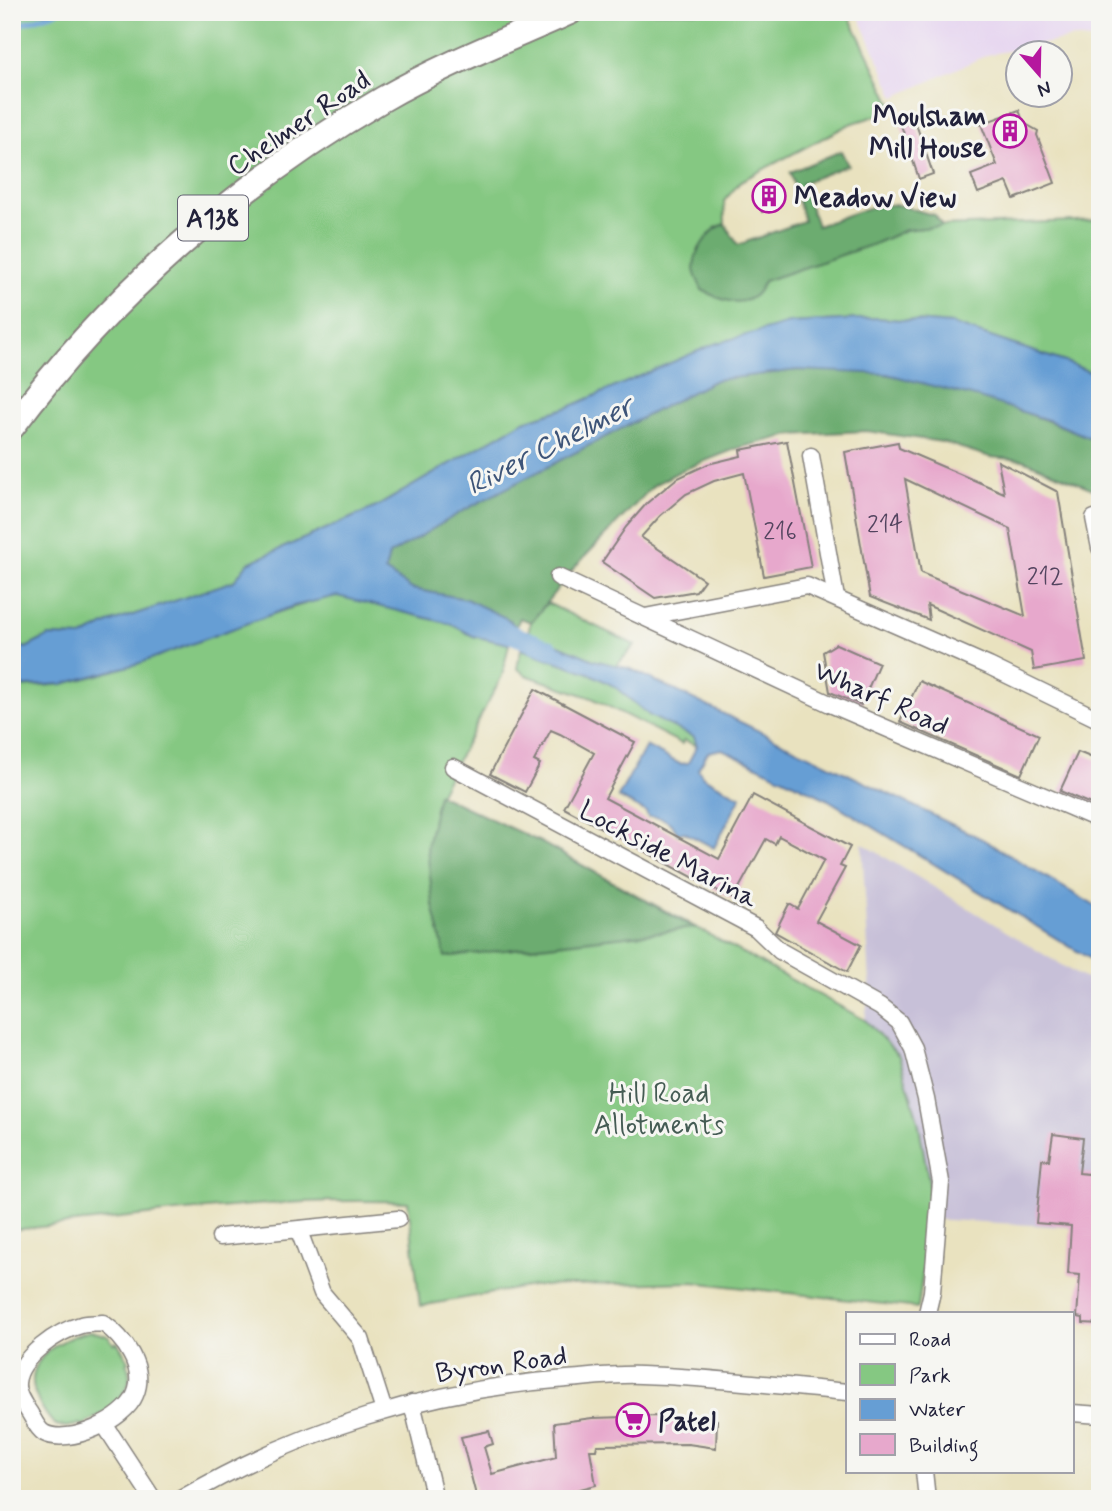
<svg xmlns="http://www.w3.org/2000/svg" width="1112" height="1511" viewBox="0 0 1112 1511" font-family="Mynerve,sans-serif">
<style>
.built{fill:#e5d3f0}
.industrial{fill:#c7c0d8}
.green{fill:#85c882;stroke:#54755e;stroke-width:2}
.forest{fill:#6cac70;stroke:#476756;stroke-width:2}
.water{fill:#669ed4;stroke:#446088;stroke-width:2}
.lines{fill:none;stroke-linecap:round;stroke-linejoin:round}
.stream{stroke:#669ed4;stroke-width:5}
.canal{stroke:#669ed4;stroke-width:19}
.building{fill:#e7a8cc;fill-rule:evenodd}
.minor-casing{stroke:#86827d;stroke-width:19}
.primary-casing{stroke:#86827d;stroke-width:28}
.minor{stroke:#fff;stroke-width:16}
.primary{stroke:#fff;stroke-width:24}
.labels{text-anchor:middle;stroke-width:6;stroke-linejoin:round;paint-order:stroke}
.number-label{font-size:24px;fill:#53445f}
.shield{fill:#f6f6f2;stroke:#626272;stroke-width:2}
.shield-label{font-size:26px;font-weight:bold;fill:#22223b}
.poi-label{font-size:28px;font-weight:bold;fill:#22223b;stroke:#f6f6f2;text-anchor:start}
.street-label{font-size:28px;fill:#22223b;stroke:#f6f6f2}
.park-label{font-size:28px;fill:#455c54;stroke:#f6f6f2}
.water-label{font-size:30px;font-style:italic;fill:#3d5478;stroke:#f6f6f2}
</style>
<rect width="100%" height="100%" fill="#f6f6f2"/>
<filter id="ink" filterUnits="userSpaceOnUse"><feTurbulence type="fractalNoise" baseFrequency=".0143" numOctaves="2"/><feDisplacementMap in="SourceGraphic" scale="14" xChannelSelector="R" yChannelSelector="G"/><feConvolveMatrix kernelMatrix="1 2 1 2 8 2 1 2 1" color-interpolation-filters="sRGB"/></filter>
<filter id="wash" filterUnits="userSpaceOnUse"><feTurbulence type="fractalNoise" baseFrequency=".00686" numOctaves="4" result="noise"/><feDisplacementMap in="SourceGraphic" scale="28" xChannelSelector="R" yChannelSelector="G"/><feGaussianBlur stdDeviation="1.57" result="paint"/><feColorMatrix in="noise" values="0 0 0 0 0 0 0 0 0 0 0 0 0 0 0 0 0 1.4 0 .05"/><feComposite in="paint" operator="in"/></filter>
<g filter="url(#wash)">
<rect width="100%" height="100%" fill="#e9e2bf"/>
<polygon class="built" points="857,12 1100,12 1100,41 1073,38 987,55 895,97"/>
<polygon class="industrial" points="862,843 1076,974 1100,986 1100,1229 930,1219 929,1182 918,1120 899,1056 865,1020 870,984"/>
<g class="green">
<polygon points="12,12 847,12 895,110 850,124 741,181 724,201 725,224 715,228 755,295 764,281 874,244 905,230 942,226 1100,220 1100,376 1068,363 952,324 876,318 789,323 569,407 524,421 376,507 248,563 234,581 113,622 82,637 49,636 26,648 12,644"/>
<path d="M337,595L451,624L473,636L509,644L502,676L439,795L540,842L865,1020L899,1056L918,1120L929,1182L930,1219L918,1308L693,1282L532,1286L420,1306L408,1202C276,1196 144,1216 12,1230V687C30,686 49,687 66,683C159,663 244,618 337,595Z"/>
<polygon points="547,603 635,645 616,666 594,660 528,632 531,622"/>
<polygon points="521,649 589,673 614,686 650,716 694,737 697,746 684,740 682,744 592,698 526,675 517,668"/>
<path d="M91,1331L108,1336L114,1344L117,1342L129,1361L126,1363C133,1377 129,1388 119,1399L121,1402L82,1426L80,1424C57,1431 52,1425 41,1406C16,1365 54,1340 91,1331Z"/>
</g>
<g class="forest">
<path d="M841,151L848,165L802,183L817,226C840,219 874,202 897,205C910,207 922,213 935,215L942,226L905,230L874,244L764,281C762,285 759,292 755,295C739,309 717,298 702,290C700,284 694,275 694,269C694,250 709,230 725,224L738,245L804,221L790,172Z"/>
<path d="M798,370C827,371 860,369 889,375C961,389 1032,413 1100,442V492L1023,460L990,457L942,442L866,431L790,435L738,448L680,471L654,485L574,568L531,622L520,618L516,627L508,619L466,599L412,589L385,571L389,555L466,509L715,380Z"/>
<polygon points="438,794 540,842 694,928 445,957 433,905 427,847"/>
</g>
<g class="water">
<polygon points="876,318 952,324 1068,363 1100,376 1100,442 1048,420 979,398 887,374 798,370 715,380 466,509 389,555 385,571 412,589 466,599 508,619 516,627 509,644 473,636 451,624 337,596 294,606 140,663 63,684 12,687 12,644 26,648 49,636 82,637 109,623 234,581 248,563 376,507 524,421 569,407 714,344 789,323"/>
<path d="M528,632L594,660L631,669L982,839L1100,909V965L825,798L722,749L708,752L698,769L703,777L741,797L714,848L684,832L678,834C671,821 663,816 648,817L646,812L618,797L646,746L680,764L688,763L697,746L694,737L650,716L614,686L589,673L521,649Z"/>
</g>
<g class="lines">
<polyline class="stream" points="12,27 58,12"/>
<polyline class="canal" points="490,626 550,649"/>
</g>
<g id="blocks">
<g class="building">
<polygon points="1019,110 1024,123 1038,131 1037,135 1055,183 1014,199 1007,182 978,193 971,175 997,165 981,124"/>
<polygon points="915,121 933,174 919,179 901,125"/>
<polygon points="770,185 778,206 762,212 754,192"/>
<polygon points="787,441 811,567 764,576 744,473 714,481 686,494 660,516 641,537 704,580 696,591 655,598 602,562 626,527 647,503 676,479 708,464 741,456 740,450"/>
<path d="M898,442L899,448L1004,493L998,461L1058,492L1086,661L1034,670L1031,652L927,605L929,620L870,597L845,452ZM905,479L1010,529L1025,616L921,573Z"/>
<polygon points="836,644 879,663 861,705 830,692 823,652"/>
<polygon points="919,681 1039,735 1021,775 900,722"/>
<polygon points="535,689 635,742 605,798 719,859 753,795 850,847 840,866 845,868 816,921 861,945 847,972 775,932 789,904 798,909 824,860 779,836 775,844 766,839 733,899 564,808 594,753 560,734 551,730 534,761 540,764 525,792 490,774"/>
<polygon points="1078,752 1100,761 1100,808 1060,791"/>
<polygon points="1053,1134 1083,1138 1079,1173 1099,1175 1100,1324 1083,1323 1083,1318 1077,1317 1080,1275 1068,1274 1071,1226 1036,1223 1042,1159 1049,1160"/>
<polygon points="661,1416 717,1420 716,1448 688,1444 597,1445 596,1450 590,1450 596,1485 541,1499 477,1499 461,1437 489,1431 493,1444 484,1447 492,1474 556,1457 554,1423 592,1418"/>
</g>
</g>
</g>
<g filter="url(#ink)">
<use href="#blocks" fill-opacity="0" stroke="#86827d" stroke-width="2"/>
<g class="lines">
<defs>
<g id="minor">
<polyline points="811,456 836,598"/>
<polyline points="1094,518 1100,548"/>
<polyline points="558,577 830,704 1100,820"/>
<polyline points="645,617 807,586 989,666 1100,720"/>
<polyline points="453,767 756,928 780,951 880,1007 899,1022 913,1048 926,1099 941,1182 932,1292 927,1313"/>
<polyline points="299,1231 322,1293 361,1339 384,1411"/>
<polyline points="220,1237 398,1219"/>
<path d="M103,1323C123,1337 147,1368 135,1395C125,1420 69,1446 44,1433C37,1429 33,1418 29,1412C23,1403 16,1393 17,1383C19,1357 58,1331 81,1325C88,1323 96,1324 103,1323Z"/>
<polyline points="412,1403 435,1499"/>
<polyline points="1072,1413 1100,1415"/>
<polyline points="104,1424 153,1499"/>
<polyline points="924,1471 927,1499"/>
<path d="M181,1499C299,1429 431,1389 567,1379C592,1377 617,1374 641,1375C710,1377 779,1386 848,1392"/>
</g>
<path id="primary" d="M12,427C110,295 240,182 383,99C442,65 507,40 570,12"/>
</defs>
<use href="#minor" class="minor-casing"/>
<use href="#primary" class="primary-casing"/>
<use href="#minor" class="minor"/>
<use href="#primary" class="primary"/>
</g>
</g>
<defs>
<symbol id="building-ring" viewBox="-11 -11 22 22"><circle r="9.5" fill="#f6f6f2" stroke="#b5179e" stroke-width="1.5"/><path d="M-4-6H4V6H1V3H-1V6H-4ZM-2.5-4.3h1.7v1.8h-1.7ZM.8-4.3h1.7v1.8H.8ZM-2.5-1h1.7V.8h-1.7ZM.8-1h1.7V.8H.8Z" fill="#b5179e"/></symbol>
<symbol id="supermarket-ring" viewBox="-11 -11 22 22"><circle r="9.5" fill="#f6f6f2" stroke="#b5179e" stroke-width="1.5"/><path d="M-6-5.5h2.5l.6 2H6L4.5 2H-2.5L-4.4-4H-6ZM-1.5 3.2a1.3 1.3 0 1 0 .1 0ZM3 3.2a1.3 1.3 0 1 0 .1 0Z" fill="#b5179e"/></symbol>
</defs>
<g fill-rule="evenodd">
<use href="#building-ring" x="991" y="112" width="38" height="38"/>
<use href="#building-ring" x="750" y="177" width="38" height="38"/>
<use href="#supermarket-ring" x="614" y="1401" width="38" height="38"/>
</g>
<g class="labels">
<g class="number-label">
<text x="885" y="532">214</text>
<text x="780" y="539">216</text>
<text x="1045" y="584">212</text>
</g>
<rect class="shield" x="178" y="195.5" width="70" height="45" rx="5"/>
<g class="shield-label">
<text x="213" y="227">A138</text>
</g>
<g class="poi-label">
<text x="986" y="125" text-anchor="end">Moulsham<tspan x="986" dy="32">Mill House</tspan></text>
<text x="794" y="206">Meadow View</text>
<text x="658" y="1430">Patel</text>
</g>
<g class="street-label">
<text transform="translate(298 122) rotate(-34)" y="10">Chelmer Road</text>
<text transform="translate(882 697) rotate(24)" y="10">Wharf Road</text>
<text transform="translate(669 853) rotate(28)" y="10">Lockside Marina</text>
<text transform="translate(501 1363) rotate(-8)" y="10">Byron Road</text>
</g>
<g class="park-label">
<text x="659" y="1102">Hill Road<tspan x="659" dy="32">Allotments</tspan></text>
</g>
<g class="water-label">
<text transform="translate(549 445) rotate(-27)" y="10">River Chelmer</text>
</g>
</g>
<rect width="1112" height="1511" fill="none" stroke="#f6f6f2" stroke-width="42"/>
<rect x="846" y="1312" width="228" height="161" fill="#f6f6f2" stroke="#a1a1a9" stroke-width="2"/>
<rect x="860" y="1334" width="35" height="10" fill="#ffffff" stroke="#a1a1a9" stroke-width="2"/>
<text x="909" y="1346" font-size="21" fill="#22223b">Road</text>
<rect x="860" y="1364" width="35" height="21" fill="#85c882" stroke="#a1a1a9" stroke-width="2"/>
<text x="909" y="1382" font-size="21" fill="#22223b">Park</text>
<rect x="860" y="1399" width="35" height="21" fill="#669ed4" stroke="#a1a1a9" stroke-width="2"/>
<text x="909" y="1416" font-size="21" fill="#22223b">Water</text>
<rect x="860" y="1434" width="35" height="21" fill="#e7a8cc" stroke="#a1a1a9" stroke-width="2"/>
<text x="909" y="1452" font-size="21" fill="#22223b">Building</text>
<g transform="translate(1039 74) rotate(160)"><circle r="33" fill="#f6f6f2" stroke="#a1a1a9" stroke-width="2"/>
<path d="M0-5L12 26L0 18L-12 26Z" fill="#b5179e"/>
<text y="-10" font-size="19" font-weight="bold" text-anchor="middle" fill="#22223b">N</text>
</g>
</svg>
